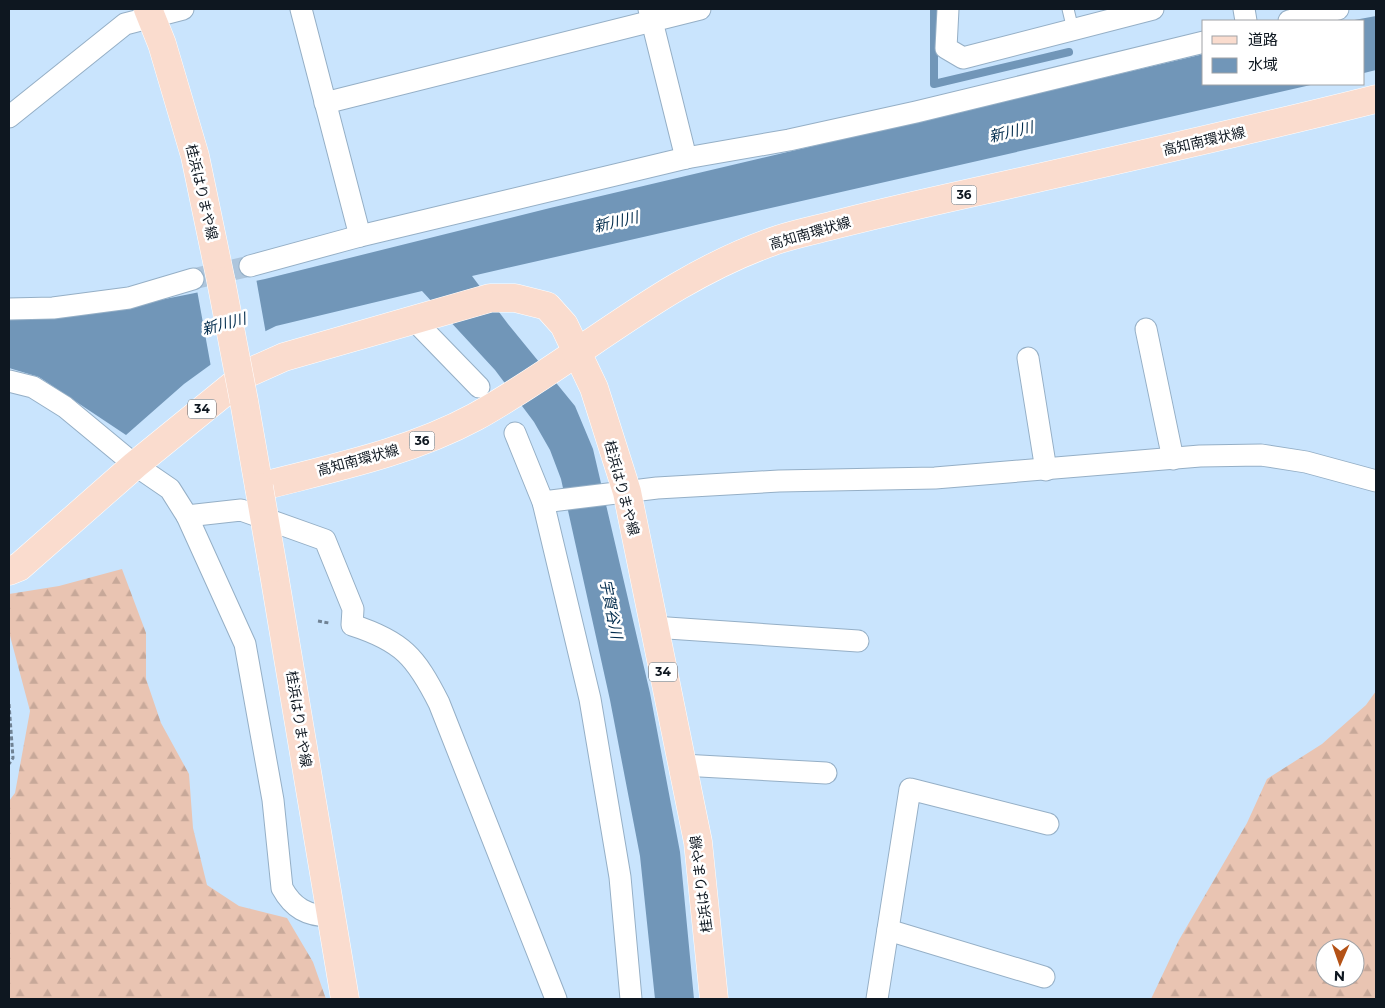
<svg xmlns="http://www.w3.org/2000/svg" width="1385" height="1008" viewBox="0 0 1385 1008" font-family="Montserrat,'Noto Sans JP',sans-serif">
<style>
.forest{fill:url(#forest-firs);fill-rule:evenodd}
.water{fill:#7196b8}
.pier{fill:#c9e4fd}
.lines{fill:none;stroke-linecap:round;stroke-linejoin:round}
.stream{stroke:#7196b8;stroke-width:8}
.minor-tunnel{stroke:#adc5dc;stroke-width:21;stroke-dasharray:21 11;stroke-linecap:butt}
.service-casing{stroke:#95afc6;stroke-width:13}
.minor-casing{stroke:#95afc6;stroke-width:23}
.primary-casing{stroke:#fff;stroke-width:29}
.path{stroke:#708294;stroke-width:3;stroke-dasharray:4 2.5;stroke-linecap:butt}
.service{stroke:#fff;stroke-width:11}
.minor{stroke:#fff;stroke-width:21}
.primary{stroke:#fadcce;stroke-width:28}
.primary-bridge-casing{stroke:#fff;stroke-width:29;stroke-linecap:butt}
.primary-bridge{stroke:#fadcce;stroke-width:28}
.labels{text-anchor:middle;stroke-width:5;stroke-linejoin:round;paint-order:stroke}
.shield{fill:#fff;stroke:#565d63;stroke-width:1}
.shield-label{font-size:12px;font-weight:bold;fill:#0e1720}
.street-label{font-size:14px;fill:#0e1720;stroke:#fff}
.water-label{font-size:15px;font-style:italic;fill:#002b4c;stroke:#fff}
</style>
<defs>
<pattern id="forest-firs" width="22" height="20" patternUnits="userSpaceOnUse" patternTransform="scale(1.25)"><rect width="22" height="20" fill="#e9c4b2"/><path d="M5 1l3.5 6h-7zM16 11l3.5 6h-7z" fill="#c7a899"/></pattern>
</defs>
<rect width="100%" height="100%" fill="#c9e4fd"/>
<g class="forest">
<polygon points="122,569 146,633 146,679 161,723 189,774 193,828 207,885 239,906 287,918 313,962 326,999 9,999 9,801 15,793 30,711 9,632 9,594 59,586"/>
<path d="M1376,691V999H1151L1179,940L1247,823L1267,779L1322,744L1366,705ZM1325,948H1355V978H1325Z"/>
</g>
<g class="water">
<polygon points="1376,16 1376,70 1364,73 1364,21 1349,21"/>
<polygon points="1204,54 1204,84 1315,84 472,276 508,324 575,406 593,449 650,693 680,852 694,999 655,999 640,856 610,700 561,479 550,450 534,422 495,370 422,291 276,326 239,344 184,384 126,435 39,377 9,368 9,316 125,307 265,279 550,208"/>
</g>
<polygon class="pier" points="256,278 266,334 240,346 211,367 197,290"/>
<g class="lines">
<polyline class="stream" points="934,9 934,84 1069,52"/>
<polyline class="minor-tunnel" points="193,279 250,266"/>
<defs>
<polyline id="service" points="1068,9 1073,30"/>
<g id="minor">
<polyline points="301,9 360,236"/>
<polyline points="649,9 686,158"/>
<polyline points="948,9 946,48 963,58 1153,9"/>
<polyline points="1244,9 1246,21"/>
<polyline points="1289,21 1338,9"/>
<polyline points="325,103 700,9"/>
<polyline points="9,117 125,24 183,9"/>
<polyline points="250,266 360,236 686,158 789,140 916,112 1204,42"/>
<polyline points="9,309 53,308 129,298 193,279"/>
<polyline points="414,320 479,387"/>
<polyline points="1146,329 1173,459"/>
<polyline points="1028,358 1046,470"/>
<path d="M9,381L33,387L65,407L135,465L170,489L187,516L245,644L273,800L282,888C293,908 307,916 330,916"/>
<polyline points="515,433 543,502 590,699 620,877 631,999"/>
<polyline points="543,502 657,488 779,481 935,478 1200,456 1261,455 1306,462 1376,481"/>
<path d="M187,516L241,510L325,540L353,609L352,625C402,641 416,657 439,703L556,999"/>
<polyline points="653,627 858,641"/>
<polyline points="682,765 826,773"/>
<polyline points="888,930 1044,977"/>
<polyline points="877,999 910,789 1048,824"/>
</g>
<g id="primary">
<polyline points="148,9 162,44 195,156 221,281"/>
<path d="M244,401L259,487C332,468 408,453 475,417C578,360 667,276 780,239C799,233 819,229 838,224C893,210 947,198 1002,186C1127,158 1252,130 1376,99"/>
<polyline points="273,568 345,999"/>
<polyline points="9,571 19,567 135,465 248,373 284,357 490,298 515,298 547,306 564,325 594,388 627,492 698,842 714,999"/>
</g>
</defs>
<use href="#service" class="service-casing"/>
<use href="#minor" class="minor-casing"/>
<use href="#primary" class="primary-casing"/>
<g class="path">
<polyline points="318,621 329,623"/>
<polyline points="9,704 13,758 9,764"/>
</g>
<use href="#service" class="service"/>
<use href="#minor" class="minor"/>
<use href="#primary" class="primary"/>
<defs>
<g id="primary-bridge">
<polyline points="221,281 244,401"/>
<polyline points="259,487 273,568"/>
</g>
</defs>
<use href="#primary-bridge" class="primary-bridge-casing"/>
<use href="#primary-bridge" class="primary-bridge"/>
</g>
<g class="labels">
<g class="shield">
<rect x="951.5" y="185.5" width="25" height="19" rx="4"/>
<rect x="188" y="399.5" width="28" height="19" rx="4"/>
<rect x="409.5" y="431.5" width="25" height="19" rx="4"/>
<rect x="649" y="662.5" width="28" height="19" rx="4"/>
</g>
<g class="shield-label">
<text x="964" y="199">36</text>
<text x="202" y="413">34</text>
<text x="422" y="445">36</text>
<text x="663" y="676">34</text>
</g>
<g class="street-label">
<text transform="translate(1204 141) rotate(-13)" y="5">高知南環状線</text>
<text transform="translate(202 192) rotate(77)" y="5">桂浜はりまや線</text>
<text transform="translate(810 233) rotate(-16)" y="5">高知南環状線</text>
<text transform="translate(358 460) rotate(-15)" y="5">高知南環状線</text>
<text transform="translate(622 488) rotate(75)" y="5">桂浜はりまや線</text>
<text transform="translate(299 719) rotate(81)" y="5">桂浜はりまや線</text>
<text transform="translate(701 884) rotate(-97)" y="5">桂浜はりまや線</text>
</g>
<g class="water-label">
<text transform="translate(1011 132) rotate(-13)" y="5">新川川</text>
<text transform="translate(616 222) rotate(-13)" y="5">新川川</text>
<text transform="translate(224 324) rotate(-15)" y="5">新川川</text>
<text transform="translate(611 609) rotate(79)" y="5">宇賀谷川</text>
</g>
</g>
<rect width="1385" height="1008" fill="none" stroke="#0e1720" stroke-width="20"/>
<rect x="1202" y="20" width="162" height="65" fill="#ffffff" stroke="#9fa2a6"/>
<rect x="1212" y="36" width="25" height="8" fill="#fadcce" stroke="#9fa2a6"/>
<text x="1248" y="45" font-size="15" fill="#0e1720">道路</text>
<rect x="1212" y="58" width="25" height="15" fill="#7196b8" stroke="#9fa2a6"/>
<text x="1248" y="70" font-size="15" fill="#0e1720">水域</text>
<g transform="translate(1340 963) rotate(182)"><circle r="24" fill="#ffffff" stroke="#9fa2a6"/>
<path d="M0-4L9 19L0 12L-9 19Z" fill="#b45216"/>
<text y="-8" font-size="14" font-weight="bold" text-anchor="middle" fill="#0e1720">N</text>
</g>
</svg>
